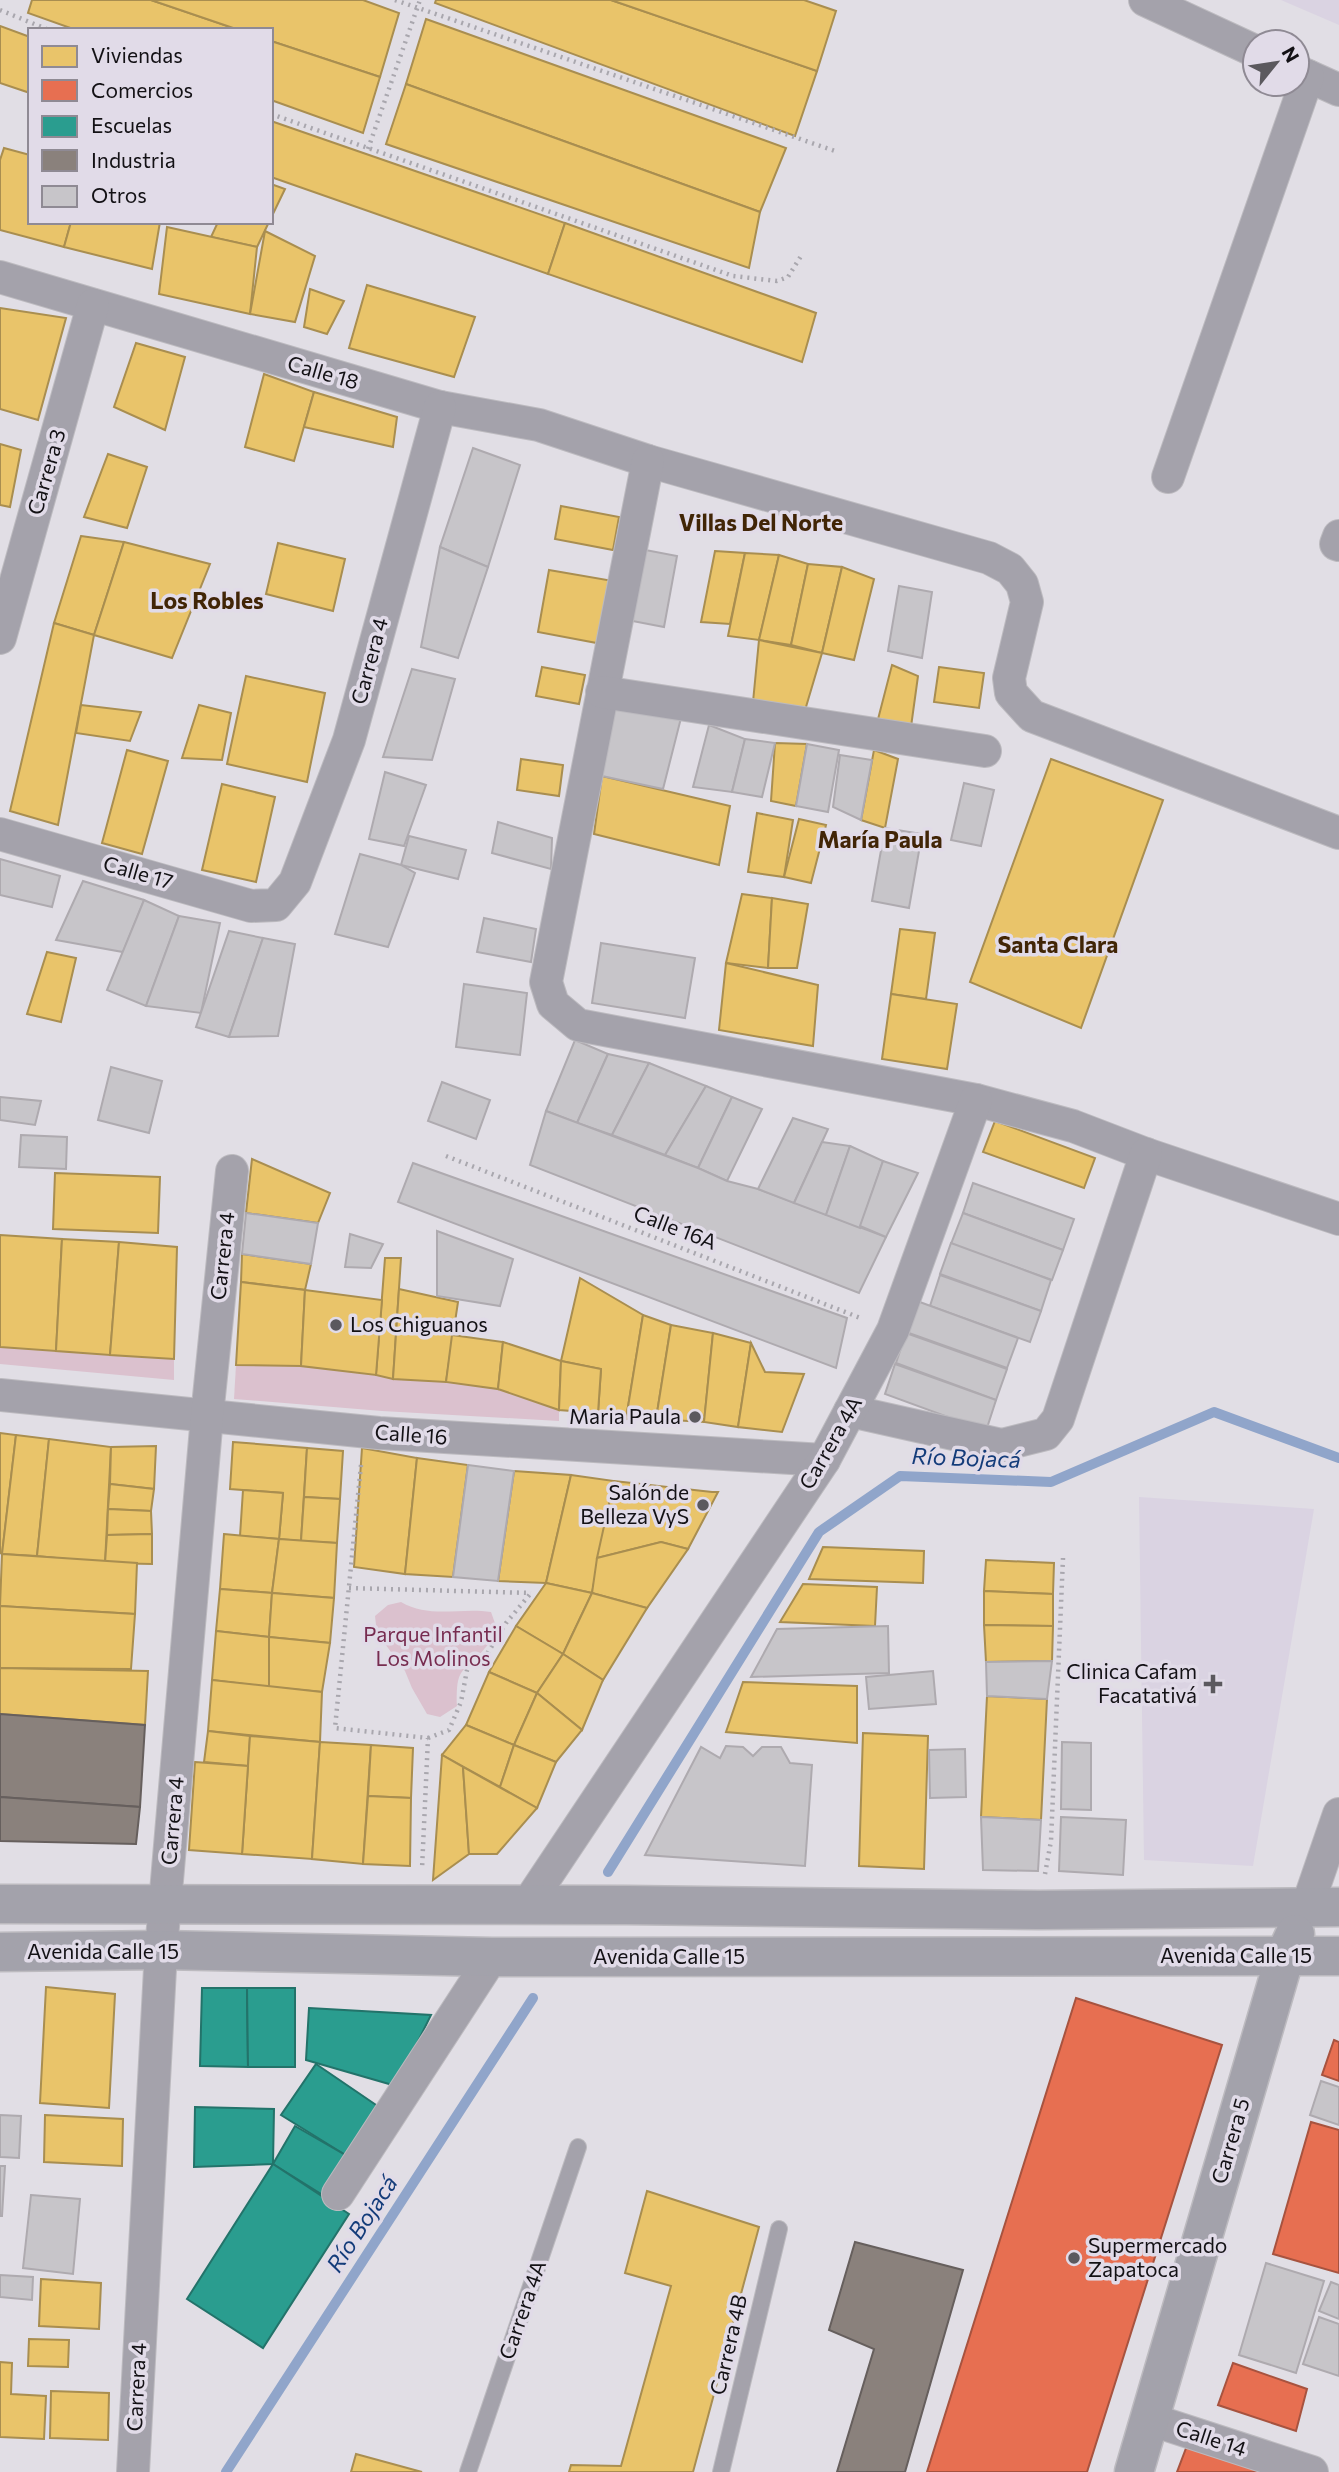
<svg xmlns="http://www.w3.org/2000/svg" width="1339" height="2472" viewBox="0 0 1339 2472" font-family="Commissioner,sans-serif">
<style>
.built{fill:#dad3e2}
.green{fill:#dbc1ce}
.homes{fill:#e9c46a;stroke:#a98e50;stroke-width:2}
.shops{fill:#e76f51;stroke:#a7533f;stroke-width:2}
.schools{fill:#2a9d8f;stroke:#23736a;stroke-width:2}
.industry{fill:#8a817c;stroke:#665f5d;stroke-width:2}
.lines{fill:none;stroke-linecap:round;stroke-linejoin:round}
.stream{stroke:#90a5ca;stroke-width:10}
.building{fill:#c7c5c9;stroke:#aeaaaf;stroke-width:2}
.lane-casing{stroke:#bcbabf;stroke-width:18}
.street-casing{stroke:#bcbabf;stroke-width:34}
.secondary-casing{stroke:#bcbabf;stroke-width:41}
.path{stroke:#a9a7ae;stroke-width:4.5;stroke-dasharray:2 5;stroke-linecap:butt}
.lane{stroke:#a4a2ab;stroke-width:16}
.street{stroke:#a4a2ab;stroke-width:32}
.secondary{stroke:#a3a2ab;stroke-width:38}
.poi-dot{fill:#5b595e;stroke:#e1dbe8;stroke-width:2.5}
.labels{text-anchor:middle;stroke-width:7;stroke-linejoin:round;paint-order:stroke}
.street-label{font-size:21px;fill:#131115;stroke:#e1dbe8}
.poi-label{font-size:21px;fill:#131115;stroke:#e1dbe8;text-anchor:end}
.park-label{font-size:21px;fill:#772c50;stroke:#e1dbe8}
.neighbourhood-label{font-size:23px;font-weight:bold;fill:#412506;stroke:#e1dbe8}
.water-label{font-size:23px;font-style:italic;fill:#143c7a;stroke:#e1dbe8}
</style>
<rect width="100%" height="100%" fill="#e1dee5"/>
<g class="built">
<polygon points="1281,0 1339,0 1339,25"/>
<polygon points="1139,1497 1314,1509 1253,1866 1144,1860"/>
</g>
<g class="green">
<polygon points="0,1347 174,1359 174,1380 0,1364"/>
<polygon points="236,1365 301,1366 446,1382 498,1389 559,1410 559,1421 382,1411 234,1399"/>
<path d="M401,1602C430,1619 461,1607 491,1612L497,1629C494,1635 490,1643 485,1648C463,1675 456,1664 457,1706L440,1717L427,1714L412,1688L405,1671L377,1633L375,1616L388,1605Z"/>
</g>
<g class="homes">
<polygon points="32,0 151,0 239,30 76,30 28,13"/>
<polygon points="151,0 363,0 399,13 380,77 271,41 271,30 239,30"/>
<polygon points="436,0 611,0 817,71 795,136 435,3"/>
<polygon points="611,0 804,0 836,11 817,71"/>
<polygon points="426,19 786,148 760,212 406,84"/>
<polygon points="0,26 30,37 30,93 0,83"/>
<polygon points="271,41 380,77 363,133 271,100"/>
<polygon points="406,84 760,212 749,268 386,144"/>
<polygon points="271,121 565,223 548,274 271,177"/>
<polygon points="4,148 30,155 30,222 71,222 64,247 0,230 0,160"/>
<polygon points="271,184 285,189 271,218"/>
<polygon points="71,222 160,222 152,269 64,247"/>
<polygon points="218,222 269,222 257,247 211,237"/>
<polygon points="565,223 816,313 802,362 548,274"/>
<polygon points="167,227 257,247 250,314 159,294"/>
<polygon points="265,231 315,256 295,322 250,314"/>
<polygon points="367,285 475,317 454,377 349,348"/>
<polygon points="310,289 344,301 327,334 304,327"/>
<polygon points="0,308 66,318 38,420 0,409"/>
<polygon points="136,343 185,357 165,430 114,407"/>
<polygon points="264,374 314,392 294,461 245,447"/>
<polygon points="314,392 397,417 393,447 304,427"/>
<polygon points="0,444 21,450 10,507 0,505"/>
<polygon points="108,454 147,467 127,528 84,517"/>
<polygon points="561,506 619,517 613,550 555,539"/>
<polygon points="81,536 124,542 94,635 54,623"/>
<polygon points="124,542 210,564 172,658 94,635"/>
<polygon points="278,543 345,559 333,611 266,594"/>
<polygon points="715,551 745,553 730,624 701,622"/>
<polygon points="745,553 779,555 759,640 728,636"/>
<polygon points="779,555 808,564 791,645 759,640"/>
<polygon points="808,564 842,567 822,653 791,645"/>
<polygon points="842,567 874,579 854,660 822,653"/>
<polygon points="549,570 613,581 602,644 538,632"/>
<polygon points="54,623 94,635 58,825 10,811"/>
<polygon points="759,640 822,653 803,717 753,702"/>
<polygon points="892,665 918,676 910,734 876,727"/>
<polygon points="542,667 585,675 579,704 536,696"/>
<polygon points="939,667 984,673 979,708 934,702"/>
<polygon points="246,676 325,693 307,782 227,764"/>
<polygon points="81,705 141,712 130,741 76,733"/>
<polygon points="199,705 231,713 222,760 182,758"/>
<polygon points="775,743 807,744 796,806 771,801"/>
<polygon points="127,750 168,761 142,854 102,843"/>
<polygon points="874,750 898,759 885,828 861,820"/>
<polygon points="521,759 563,765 559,796 517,790"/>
<polygon points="1051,759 1163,800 1081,1028 970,982"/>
<polygon points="602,776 730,806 719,865 594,834"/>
<polygon points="222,784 275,797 256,882 202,870"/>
<polygon points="757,813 793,820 784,877 748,872"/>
<polygon points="799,819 826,825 811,883 784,877"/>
<polygon points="742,894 772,898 768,968 726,963"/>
<polygon points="772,898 808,904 797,968 768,968"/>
<polygon points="900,929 935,933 926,999 891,994"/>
<polygon points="47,952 76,958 61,1022 27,1014"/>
<polygon points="726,963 818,985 813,1046 719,1030"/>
<polygon points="891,994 957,1004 947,1069 882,1059"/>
<polygon points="995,1121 1095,1158 1084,1188 983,1152"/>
<polygon points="252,1159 330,1193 318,1223 246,1213"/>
<polygon points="55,1173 160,1177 158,1233 53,1229"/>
<polygon points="0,1235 62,1239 56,1351 0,1347"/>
<polygon points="62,1239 119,1242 110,1355 56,1351"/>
<polygon points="119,1242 177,1247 174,1359 110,1355"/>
<polygon points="242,1254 311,1264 305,1290 241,1282"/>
<polygon points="385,1258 401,1258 393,1379 376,1375"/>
<polygon points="580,1278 643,1315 626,1419 598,1413 601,1369 561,1361"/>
<polygon points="241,1282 305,1290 301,1366 236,1365"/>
<polygon points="399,1289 458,1302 446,1382 393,1379"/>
<polygon points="305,1290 382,1300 376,1375 301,1366"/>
<polygon points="643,1315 671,1325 656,1419 626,1419"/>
<polygon points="671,1325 713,1333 704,1422 656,1419"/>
<polygon points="713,1333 751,1343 738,1427 704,1422"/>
<polygon points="452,1335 503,1342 498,1389 446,1382"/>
<polygon points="503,1342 561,1361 559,1410 498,1389"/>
<polygon points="751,1343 765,1372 804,1374 782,1432 738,1427"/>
<polygon points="561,1361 601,1369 598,1413 559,1410"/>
<polygon points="0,1433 16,1435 2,1554 0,1553"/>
<polygon points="16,1435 49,1439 37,1556 2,1554"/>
<polygon points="49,1439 111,1447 105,1563 37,1556"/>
<polygon points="233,1442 307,1448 301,1541 279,1539 283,1493 230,1489"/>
<polygon points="156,1446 154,1489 110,1484 111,1447"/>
<polygon points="307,1448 343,1451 340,1499 304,1497"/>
<polygon points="362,1448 417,1458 405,1574 354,1567"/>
<polygon points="417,1458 468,1465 453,1577 405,1574"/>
<polygon points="514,1471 571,1475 546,1583 498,1581"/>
<polygon points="571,1475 614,1481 592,1593 546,1583"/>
<polygon points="614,1481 712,1492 718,1492 688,1549 661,1542 597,1558"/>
<polygon points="110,1484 154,1489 151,1511 108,1509"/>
<polygon points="243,1490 283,1493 279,1539 240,1536"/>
<polygon points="304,1497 340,1499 337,1543 301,1541"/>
<polygon points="108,1509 151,1511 152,1534 107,1535"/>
<polygon points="152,1534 152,1564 105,1563 107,1535"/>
<polygon points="224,1534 279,1539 272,1593 220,1589"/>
<polygon points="279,1539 337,1543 334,1598 272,1593"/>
<polygon points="661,1542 688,1549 647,1608 592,1593 597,1558"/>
<polygon points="823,1547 924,1551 923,1583 809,1579"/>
<polygon points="2,1554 137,1563 135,1614 0,1606"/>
<polygon points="986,1560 1054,1563 1053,1594 984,1591"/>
<polygon points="546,1583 592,1593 563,1654 516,1626"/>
<polygon points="803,1584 877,1587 875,1626 780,1622"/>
<polygon points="220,1589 272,1593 269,1637 216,1631"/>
<polygon points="984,1591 1053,1594 1053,1626 984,1625"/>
<polygon points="272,1593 334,1598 330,1643 269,1637"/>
<polygon points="592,1593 647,1608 603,1680 563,1654"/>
<polygon points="0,1606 135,1614 131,1669 0,1668"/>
<polygon points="984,1625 1053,1626 1052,1661 986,1662"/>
<polygon points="516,1626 563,1654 537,1693 489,1672"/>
<polygon points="216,1631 269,1637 269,1687 212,1680"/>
<polygon points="269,1637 330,1643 322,1692 269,1687"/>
<polygon points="563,1654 603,1680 582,1730 537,1693"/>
<polygon points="0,1668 148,1671 145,1725 0,1714"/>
<polygon points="489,1672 537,1693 514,1745 466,1725"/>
<polygon points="212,1680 322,1692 320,1742 208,1731"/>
<polygon points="743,1682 857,1686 857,1743 726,1732"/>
<polygon points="537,1693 582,1730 556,1762 514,1745"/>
<polygon points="987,1696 1047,1699 1041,1820 981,1817"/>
<polygon points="466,1725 514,1745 500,1787 442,1755"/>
<polygon points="208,1731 250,1736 248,1766 204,1762"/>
<polygon points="863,1733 928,1736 924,1869 859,1866"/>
<polygon points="250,1736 320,1742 312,1859 242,1854"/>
<polygon points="320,1742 371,1745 363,1864 312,1859"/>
<polygon points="371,1745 413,1748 411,1798 368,1796"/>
<polygon points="514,1745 556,1762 537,1808 500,1787"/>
<polygon points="442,1755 463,1767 469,1854 433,1880"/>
<polygon points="195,1762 248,1766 242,1854 189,1850"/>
<polygon points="463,1767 537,1808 497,1854 469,1854"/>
<polygon points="368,1796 411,1798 410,1866 363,1864"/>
<polygon points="46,1987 115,1994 109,2108 40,2103"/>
<polygon points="45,2115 123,2119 122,2166 44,2162"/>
<polygon points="647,2191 759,2227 693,2472 569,2472 571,2465 621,2466 671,2286 625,2273"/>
<polygon points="41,2279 101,2283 99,2329 39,2326"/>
<polygon points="29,2339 69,2340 68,2367 28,2366"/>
<polygon points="0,2362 12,2363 11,2394 46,2396 44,2439 0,2437"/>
<polygon points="51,2391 109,2393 108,2440 50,2438"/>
<polygon points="356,2454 422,2472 351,2472"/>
</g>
<g class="shops">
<polygon points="1076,1998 1222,2045 1087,2472 927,2472"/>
<polygon points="1334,2040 1339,2042 1339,2081 1322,2075"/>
<polygon points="1311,2122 1339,2130 1339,2273 1273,2254"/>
<polygon points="1233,2363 1307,2389 1296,2431 1218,2405"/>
<polygon points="1188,2443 1274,2472 1177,2472"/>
</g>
<g class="schools">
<polygon points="202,1988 247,1988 248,2067 200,2066"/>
<polygon points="247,1988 295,1988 295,2067 248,2067"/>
<polygon points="309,2008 431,2015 396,2086 306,2060"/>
<polygon points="316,2064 379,2107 347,2156 281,2115"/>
<polygon points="195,2107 274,2109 273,2164 194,2167"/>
<polygon points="295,2126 347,2156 326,2197 273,2164"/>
<polygon points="273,2164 349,2214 263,2348 187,2299"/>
</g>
<g class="industry">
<polygon points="0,1714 145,1725 140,1807 0,1797"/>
<polygon points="0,1797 140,1807 136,1844 0,1841"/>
<polygon points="855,2242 963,2270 905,2472 837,2472 874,2349 829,2330"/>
</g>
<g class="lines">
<g class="stream">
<polyline points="608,1872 819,1532 900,1476 1051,1482 1214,1412 1339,1458"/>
<polyline points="226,2472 533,1998"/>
</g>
</g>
<g class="building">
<polygon points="473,448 520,465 488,567 440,547"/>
<polygon points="440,547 488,567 458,658 421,647"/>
<polygon points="635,548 677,556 664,627 622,619"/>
<polygon points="899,586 932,592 922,658 888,651"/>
<polygon points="412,669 455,679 432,760 383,757"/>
<polygon points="616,700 682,714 663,789 602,776"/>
<polygon points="709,725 745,739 732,792 693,787"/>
<polygon points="745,739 775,743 762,797 732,792"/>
<polygon points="807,744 839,750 828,812 796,806"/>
<polygon points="840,755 872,760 861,820 833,807"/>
<polygon points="385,772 426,785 404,846 369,839"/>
<polygon points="964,783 994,790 981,846 951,840"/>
<polygon points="498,822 552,838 551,869 492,853"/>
<polygon points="885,828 922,834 909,908 872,901"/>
<polygon points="409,836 466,850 458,879 401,865"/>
<polygon points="360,854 401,865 415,873 388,947 335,934"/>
<polygon points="0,859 60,876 52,907 0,895"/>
<polygon points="83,881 144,900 123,952 56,940"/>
<polygon points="144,900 179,916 146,1006 107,990"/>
<polygon points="179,916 220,923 201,1013 146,1006"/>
<polygon points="484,918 536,929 531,962 477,952"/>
<polygon points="229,931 263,938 229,1037 196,1027"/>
<polygon points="263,938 295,944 278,1036 229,1037"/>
<polygon points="601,943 695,958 685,1018 592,1003"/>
<polygon points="464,984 527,993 520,1055 456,1047"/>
<polygon points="575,1040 608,1054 577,1123 546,1111"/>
<polygon points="608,1054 649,1063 612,1135 577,1123"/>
<polygon points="649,1063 706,1086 665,1155 612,1135"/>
<polygon points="111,1067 162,1081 149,1133 98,1120"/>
<polygon points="442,1082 490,1100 476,1139 428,1121"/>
<polygon points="706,1086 732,1097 698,1168 665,1155"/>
<polygon points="0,1097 41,1101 35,1125 0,1120"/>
<polygon points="732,1097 762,1109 727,1181 698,1168"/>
<polygon points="546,1111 698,1168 727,1181 758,1189 886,1237 859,1293 530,1165"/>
<polygon points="793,1118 828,1129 794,1203 758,1189"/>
<polygon points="21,1135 67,1137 66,1169 19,1167"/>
<polygon points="822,1142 850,1146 826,1215 794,1203"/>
<polygon points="850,1146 883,1161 860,1228 826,1215"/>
<polygon points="883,1161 918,1173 886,1237 860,1226"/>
<polygon points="413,1163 847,1318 836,1368 398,1202"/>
<polygon points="973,1183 1074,1219 1063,1250 963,1213"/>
<polygon points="246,1213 318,1223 311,1264 242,1254"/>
<polygon points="963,1213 1063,1250 1052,1280 951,1244"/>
<polygon points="437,1231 513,1259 500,1306 437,1296"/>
<polygon points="350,1234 383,1244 371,1268 345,1267"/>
<polygon points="951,1243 1051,1280 1041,1311 940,1274"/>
<polygon points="940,1275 1041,1311 1030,1342 930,1306"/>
<polygon points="917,1301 1018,1338 1007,1368 906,1332"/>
<polygon points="906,1333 1007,1369 996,1400 896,1363"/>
<polygon points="895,1364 996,1400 986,1431 885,1394"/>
<polygon points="468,1465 514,1471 498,1581 453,1577"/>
<polygon points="888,1626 889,1673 751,1677 777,1629"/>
<polygon points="1052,1661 1047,1699 987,1696 986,1662"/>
<polygon points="933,1671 936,1704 869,1709 866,1677"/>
<polygon points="1062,1742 1091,1743 1091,1810 1061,1809"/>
<polygon points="726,1746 743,1747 753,1756 762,1747 781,1747 790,1763 812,1765 805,1866 645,1855 701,1747 720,1758"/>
<polygon points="965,1749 966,1797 930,1798 929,1750"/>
<polygon points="981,1817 1041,1820 1038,1871 983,1870"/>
<polygon points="1061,1817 1126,1820 1123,1875 1059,1871"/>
<polygon points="1321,2081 1339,2087 1339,2125 1310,2115"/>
<polygon points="0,2115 21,2116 19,2158 0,2157"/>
<polygon points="0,2166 5,2166 2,2216 0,2216"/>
<polygon points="31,2195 80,2199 73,2274 23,2268"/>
<polygon points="1266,2263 1324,2281 1296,2373 1239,2355"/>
<polygon points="0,2275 33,2277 32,2300 0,2297"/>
<polygon points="1331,2282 1339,2285 1339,2319 1319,2311"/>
<polygon points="1319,2317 1339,2324 1339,2376 1303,2364"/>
</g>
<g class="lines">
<defs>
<g id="lane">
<polyline points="468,2472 578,2147"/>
<polyline points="721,2472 779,2229"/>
</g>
<g id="street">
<polyline points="1145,0 1255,51"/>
<polyline points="1297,71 1339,90"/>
<polyline points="0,277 440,407 539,425 648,461 989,558 1010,569 1022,584 1027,602 1009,678 1011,693 1032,716 1339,833"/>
<polyline points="648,461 546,982 553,1004 578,1025 976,1100 1073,1126 1146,1154 1339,1219"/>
<polyline points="1168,477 1308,76"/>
<polyline points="1339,536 1336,544 1339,545"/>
<polyline points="0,638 93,305"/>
<polyline points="602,692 985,751"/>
<polyline points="0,834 251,906 276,905 295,882 349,740 440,407"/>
<polyline points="0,1395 379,1433 824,1460"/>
<polyline points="850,1411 1002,1445 1046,1434 1058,1419 1146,1154"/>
<polyline points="527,1905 824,1460 893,1330 976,1100"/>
<polyline points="1307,1907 1339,1814"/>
<polyline points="338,2194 492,1957"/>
<polyline points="1149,2419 1312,2472"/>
<polyline points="133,2472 161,1950 207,1416 232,1171"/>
</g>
<g id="secondary">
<polyline points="0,1904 627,1905 1039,1910 1339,1907"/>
<polyline points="0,1952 161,1950 492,1957 1339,1956"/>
<polyline points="1134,2472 1285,1956 1295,1934"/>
</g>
</defs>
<use href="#lane" class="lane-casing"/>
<use href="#street" class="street-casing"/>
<use href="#secondary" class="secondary-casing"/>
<g class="path">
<polyline points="395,0 838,152"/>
<polyline points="0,10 49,30"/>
<polyline points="271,114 733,276 777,281 788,277 801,256"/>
<polyline points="368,149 420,0"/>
<polyline points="446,1156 863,1319"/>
<polyline points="361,1465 335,1728 428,1738 422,1869"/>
<polyline points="349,1588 531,1593"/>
<polyline points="428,1738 449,1730 461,1702 467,1670 487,1654 506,1623 531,1593"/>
<polyline points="1045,1874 1051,1841 1063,1558"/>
</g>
<use href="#lane" class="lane"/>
<use href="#street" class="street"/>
<use href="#secondary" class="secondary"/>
</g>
<g class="poi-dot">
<circle cx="336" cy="1325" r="7"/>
<circle cx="695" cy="1417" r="7"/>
<circle cx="703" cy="1505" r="7"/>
<path d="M1209.5 1673.5h7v7h7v7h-7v7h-7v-7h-7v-7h7z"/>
<circle cx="1074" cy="2258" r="7"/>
</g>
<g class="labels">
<g class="street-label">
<text transform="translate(323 373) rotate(16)" y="7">Calle 18</text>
<text transform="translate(47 472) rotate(-74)" y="7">Carrera 3</text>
<text transform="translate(370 661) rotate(-75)" y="7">Carrera 4</text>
<text transform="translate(138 873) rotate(16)" y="7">Calle 17</text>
<text transform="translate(675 1228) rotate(21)" y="7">Calle 16A</text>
<text transform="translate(223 1256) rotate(-84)" y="7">Carrera 4</text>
<text transform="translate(411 1435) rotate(4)" y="7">Calle 16</text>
<text transform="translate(831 1443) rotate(-60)" y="7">Carrera 4A</text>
<text transform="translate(173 1821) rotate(-85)" y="7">Carrera 4</text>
<text x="103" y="1959">Avenida Calle 15</text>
<text x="1236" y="1963">Avenida Calle 15</text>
<text x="669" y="1964">Avenida Calle 15</text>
<text transform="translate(1231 2141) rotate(-74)" y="7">Carrera 5</text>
<text transform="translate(523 2310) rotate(-71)" y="7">Carrera 4A</text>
<text transform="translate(729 2345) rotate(-77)" y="7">Carrera 4B</text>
<text transform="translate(137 2387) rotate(-87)" y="7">Carrera 4</text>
<text transform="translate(1211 2439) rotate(18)" y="7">Calle 14</text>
</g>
<g class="poi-label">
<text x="350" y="1332" text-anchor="start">Los Chiguanos</text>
<text x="681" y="1424">Maria Paula</text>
<text x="689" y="1500">Salón de<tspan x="689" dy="24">Belleza VyS</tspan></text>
<text x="1197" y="1679">Clinica Cafam<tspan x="1197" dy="24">Facatativá</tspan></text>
<text x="1088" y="2253" text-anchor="start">Supermercado<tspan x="1088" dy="24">Zapatoca</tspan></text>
</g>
<g class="park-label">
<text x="433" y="1642">Parque Infantil<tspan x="433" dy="24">Los Molinos</tspan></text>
</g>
<g class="neighbourhood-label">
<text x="761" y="531">Villas Del Norte</text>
<text x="207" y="609">Los Robles</text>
<text x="880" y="848">María Paula</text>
<text x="1058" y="953">Santa Clara</text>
</g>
<g class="water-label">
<text transform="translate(966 1458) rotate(2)" y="8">Río Bojacá</text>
<text transform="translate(362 2224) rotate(-57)" y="8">Río Bojacá</text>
</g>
</g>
<rect x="28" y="28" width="245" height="196" fill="#e1dbe8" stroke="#8f8a94" stroke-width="2"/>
<rect x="42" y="46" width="35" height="21" fill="#e9c46a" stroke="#8f8a94" stroke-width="2"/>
<text x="91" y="63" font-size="21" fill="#131115">Viviendas</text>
<rect x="42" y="80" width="35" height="21" fill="#e76f51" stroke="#8f8a94" stroke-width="2"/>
<text x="91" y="98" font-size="21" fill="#131115">Comercios</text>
<rect x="42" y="116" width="35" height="21" fill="#2a9d8f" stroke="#8f8a94" stroke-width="2"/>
<text x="91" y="133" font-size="21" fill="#131115">Escuelas</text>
<rect x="42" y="150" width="35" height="21" fill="#8a817c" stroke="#8f8a94" stroke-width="2"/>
<text x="91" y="168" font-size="21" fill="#131115">Industria</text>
<rect x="42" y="186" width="35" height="21" fill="#c7c5c9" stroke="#8f8a94" stroke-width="2"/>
<text x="91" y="203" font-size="21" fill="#131115">Otros</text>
<g transform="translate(1276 63) rotate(60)"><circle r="33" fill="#e1dbe8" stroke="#8f8a94" stroke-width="2"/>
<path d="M0-5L12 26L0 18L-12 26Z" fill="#5b595e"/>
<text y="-10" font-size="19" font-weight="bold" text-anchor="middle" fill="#131115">N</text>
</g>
</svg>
